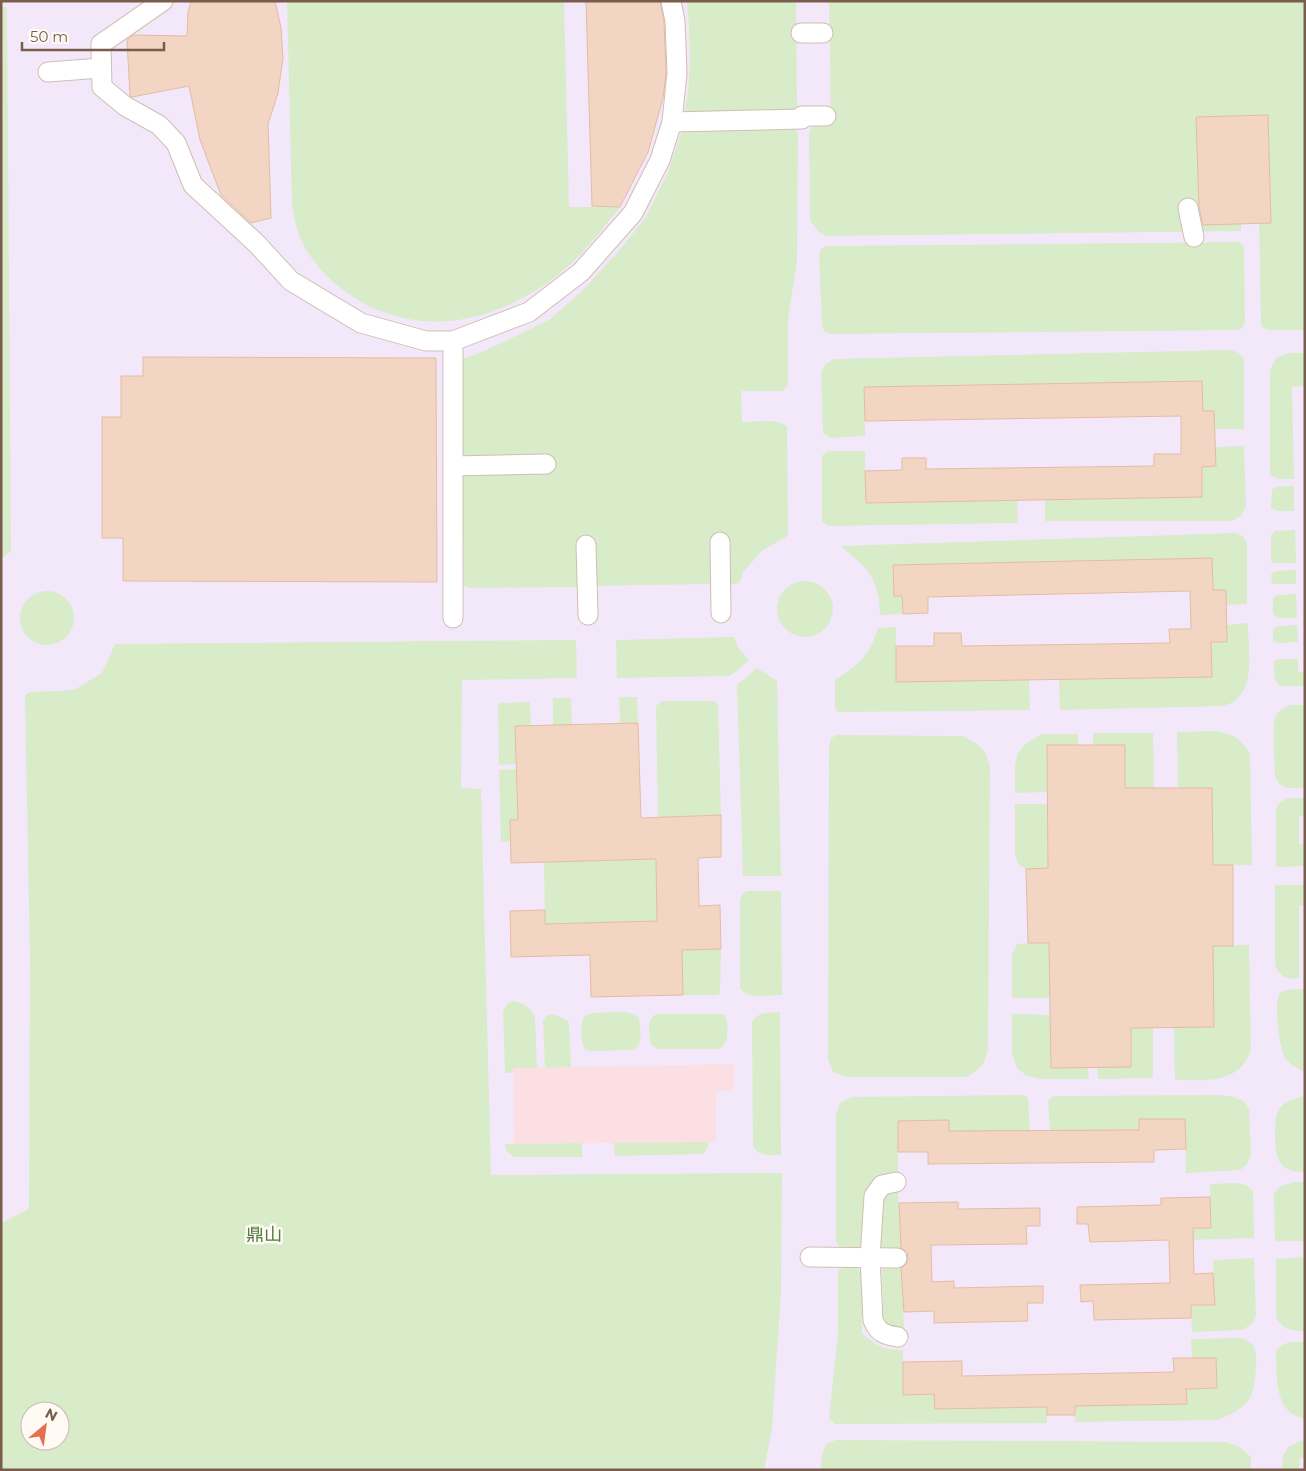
<svg xmlns="http://www.w3.org/2000/svg" width="1306" height="1471" viewBox="0 0 1306 1471" font-family="Montserrat,'Noto Sans SC',sans-serif">
<style>
.education{fill:#f3e8fa;fill-rule:evenodd}
.medical{fill:#fbdfe3}
.green{fill:#d8ecc9;fill-rule:evenodd}
.building{fill:#f3d5c3;stroke:#e6bba3}
.lines{fill:none;stroke-linecap:round;stroke-linejoin:round}
.minor-casing{stroke:#d1beb0;stroke-width:21}
.minor{stroke:#fff;stroke-width:19}
.labels{text-anchor:middle;stroke-width:5;stroke-linejoin:round;paint-order:stroke}
.park-label{font-size:18px;fill:#537a41;stroke:#fffaf3}
</style>
<rect width="100%" height="100%" fill="#fdf6ec"/>
<path class="education" d="M1,1H1305V1470H1ZM30,1411H60V1441H30Z"/>
<polygon class="medical" points="734,1064 734,1091 716,1091 716,1142 514,1144 513,1068"/>
<g class="green">
<path d="M287,1H564L569,207H620C607,223 595,239 581,254C524,312 439,344 363,303C337,289 307,261 298,232C295,223 294,214 292,206Z"/>
<path d="M687,1H796L797,107L795,111L687,113L685,111C692,74 690,39 687,1Z"/>
<path d="M829,1H1305V330H1268L1262,327L1261,323L1259,223H1271L1268,115L1196,117L1200,225L1241,224V231L826,236L819,232L810,221L809,132C812,122 822,124 831,123Z"/>
<polygon points="1,6 7,8 7,18 11,547 11,551 1,559"/>
<path d="M792,128L798,132L797,260L788,320V384L783,391H741L742,422C757,422 774,418 787,426L788,534L786,537L763,550L743,572L740,582C730,588 721,581 711,584L581,586L578,587L469,588L464,586L461,359L480,353L549,320L583,290L618,252L646,217L668,172L682,130Z"/>
<polygon points="1236,242 1241,243 1244,248 1245,323 1242,328 1238,330 831,334 824,331 822,325 819,255 821,249 826,246"/>
<polygon points="1231,350 1239,353 1244,360 1244,429 1215,429 1214,411 1203,411 1202,381 864,387 865,436 830,438 823,433 821,373 825,365 834,359"/>
<polygon points="1289,353 1305,353 1305,386 1292,387 1294,479 1278,479 1270,475 1270,370 1277,357"/>
<polygon points="1244,446 1246,506 1241,516 1232,521 1045,521 1045,500 1202,497 1202,467 1216,466 1215,447"/>
<polygon points="828,451 865,451 866,503 1017,500 1018,523 828,526 822,521 822,456"/>
<polygon points="1294,486 1294,511 1278,511 1271,508 1272,490 1275,487"/>
<polygon points="1295,530 1296,563 1275,563 1271,561 1271,535 1275,531"/>
<path d="M1236,533L1243,536L1247,543V604L1226,605L1213,590L1212,558L893,565L894,596H902L903,614L880,615C879,579 868,567 840,546Z"/>
<polygon points="1296,570 1296,584 1272,584 1271,574 1276,571"/>
<circle cx="805" cy="609" r="28"/>
<circle cx="47" cy="618" r="27"/>
<polygon points="1296,594 1297,618 1278,618 1273,614 1273,598 1277,595"/>
<path d="M1248,623C1248,645 1255,683 1237,699C1234,703 1228,704 1223,706L1060,710L1059,679L1211,642H1227V625Z"/>
<polygon points="1297,625 1298,642 1278,643 1273,641 1273,629 1279,626"/>
<path d="M896,627V682L1029,679L1030,710L838,712L835,708V680C861,663 868,658 878,628Z"/>
<polygon points="734,637 739,649 749,660 730,676 617,678 616,640"/>
<path d="M576,640L577,678L462,680L461,788L481,789L491,1175L782,1173L781,1292L772,1428L764,1470H1V1223L27,1210L29,1206L30,958L25,698L26,694L31,692L74,690L102,673L115,644ZM30,1411H60V1441H30Z"/>
<path d="M1278,659H1298V672H1305V686C1278,686 1274,691 1274,661Z"/>
<polygon points="757,668 777,681 781,876 743,876 737,685"/>
<polygon points="619,697 637,697 638,723 620,723"/>
<polygon points="553,698 571,698 572,725 553,725"/>
<polygon points="662,701 714,701 718,704 721,815 658,817 656,706"/>
<polygon points="530,702 531,726 515,727 516,764 499,765 498,706 499,703"/>
<path d="M1292,705H1305V788H1287L1279,784L1275,777C1275,765 1271,725 1276,716C1280,709 1285,707 1292,705Z"/>
<path d="M1217,731C1235,735 1240,738 1250,754L1252,865H1213L1212,788H1178L1177,732Z"/>
<polygon points="1093,733 1153,733 1154,788 1125,788 1125,745 1093,745"/>
<path d="M1043,734H1078V745H1047V792L1015,793C1015,761 1011,748 1043,734Z"/>
<path d="M837,735L963,736C980,745 986,748 990,768L988,1048C985,1064 982,1068 967,1077H846L833,1072L828,1059L829,745L831,738Z"/>
<polygon points="516,769 518,820 510,820 511,841 501,842 499,770"/>
<polygon points="1288,798 1305,798 1305,815 1299,816 1299,844 1305,844 1305,866 1276,867 1276,809 1280,802"/>
<polygon points="1015,804 1047,804 1048,868 1026,869 1018,864 1015,854"/>
<polygon points="656,859 657,921 545,924 544,862"/>
<path d="M1275,885H1305V905L1299,906V978C1287,980 1280,977 1275,965Z"/>
<path d="M747,891H781L782,995C770,995 747,1000 740,988V900L742,894Z"/>
<polygon points="1028,943 1049,943 1050,998 1012,998 1012,954 1017,944"/>
<path d="M1249,945L1251,1050C1249,1054 1247,1060 1244,1064C1228,1084 1197,1080 1175,1080L1174,1028L1213,1027V946Z"/>
<polygon points="721,949 720,993 717,995 683,995 682,950"/>
<path d="M1305,989V1072C1297,1068 1288,1064 1284,1056C1279,1046 1274,1003 1279,995C1284,987 1297,990 1305,989Z"/>
<path d="M514,1001C524,1003 530,1007 535,1016L537,1068H513V1073H505L503,1011L507,1004Z"/>
<path d="M780,1012L781,1155C770,1155 759,1157 753,1146L752,1022C758,1011 769,1013 780,1012Z"/>
<path d="M593,1013C607,1013 629,1008 639,1018C640,1029 644,1045 633,1050L591,1051L585,1050C581,1042 579,1023 585,1016C587,1015 591,1013 593,1013Z"/>
<polygon points="553,1014 567,1020 569,1024 571,1067 545,1068 543,1021 546,1016"/>
<path d="M657,1014H723C729,1020 727,1032 727,1040L720,1049H657L650,1043C650,1033 645,1019 657,1014Z"/>
<polygon points="1012,1014 1050,1015 1051,1068 1088,1067 1089,1079 1042,1079 1027,1076 1017,1068 1012,1054"/>
<polygon points="1131,1028 1153,1028 1153,1078 1098,1079 1097,1067 1131,1067"/>
<polygon points="1024,1095 1028,1098 1030,1131 949,1131 949,1120 898,1121 898,1173 878,1178 863,1244 857,1250 841,1249 836,1241 836,1114 841,1102 852,1097"/>
<polygon points="1221,1095 1233,1097 1244,1101 1249,1110 1251,1155 1247,1164 1240,1170 1186,1173 1185,1119 1140,1119 1139,1130 1050,1131 1048,1101 1053,1096"/>
<path d="M1305,1096V1172C1277,1173 1275,1156 1275,1133C1276,1124 1274,1115 1281,1107C1287,1100 1296,1098 1305,1096Z"/>
<polygon points="709,1142 706,1151 702,1154 615,1156 614,1143"/>
<polygon points="582,1143 582,1157 514,1157 506,1151 505,1144"/>
<polygon points="1294,1182 1305,1182 1305,1241 1275,1241 1274,1193 1281,1186"/>
<polygon points="1237,1183 1246,1185 1253,1191 1254,1238 1184,1240 1184,1228 1211,1228 1210,1184"/>
<polygon points="898,1188 900,1236 913,1236 914,1250 881,1250 880,1206 883,1195"/>
<path d="M1305,1257V1331C1291,1331 1283,1330 1276,1317V1259Z"/>
<polygon points="1254,1258 1256,1316 1252,1324 1242,1330 1192,1332 1191,1305 1215,1304 1213,1260"/>
<path d="M847,1265L855,1266L862,1273V1333C877,1347 883,1349 903,1350V1395L934,1394L935,1409L1047,1407V1423L835,1424L829,1419L838,1332V1271Z"/>
<polygon points="914,1268 903,1283 904,1332 889,1329 883,1321 882,1269"/>
<path d="M1241,1338C1246,1340 1251,1342 1254,1347C1259,1355 1255,1392 1249,1399C1240,1411 1230,1415 1217,1420L1075,1422V1406L1187,1403L1186,1389L1217,1388L1216,1358H1192L1191,1339Z"/>
<path d="M1290,1342H1305V1419C1273,1413 1277,1376 1276,1351L1282,1345Z"/>
<polygon points="836,1440 1226,1442 1240,1447 1251,1457 1251,1470 820,1470 823,1452 826,1444"/>
<polygon points="1301,1441 1305,1441 1305,1458 1300,1458 1299,1470 1282,1470 1283,1456 1289,1446"/>
</g>
<g class="building">
<polygon points="191,1 275,1 281,28 283,58 278,93 268,124 271,218 251,223 221,195 200,140 189,86 132,97 130,96 127,40 133,35 187,36 188,12"/>
<polygon points="586,1 660,1 664,22 666,73 663,98 648,152 620,207 592,206"/>
<polygon points="1268,115 1271,223 1203,225 1199,207 1196,117"/>
<polygon points="143,357 436,358 437,582 123,581 123,538 102,538 102,417 121,417 121,376 143,376"/>
<polygon points="1202,381 1203,411 1214,411 1216,466 1202,467 1202,497 866,503 865,471 902,470 902,458 926,458 926,469 1154,466 1154,454 1181,454 1181,416 865,421 864,387"/>
<polygon points="1212,558 1213,590 1226,590 1227,642 1211,642 1212,677 896,682 896,646 934,646 934,633 961,633 962,646 1170,643 1169,629 1191,629 1190,591 928,597 928,613 903,614 902,596 894,596 893,565"/>
<polygon points="638,723 641,818 721,815 721,857 698,858 699,906 720,905 721,949 682,950 683,995 591,997 590,955 511,957 510,911 545,910 545,924 657,921 656,859 511,863 510,820 518,820 515,726"/>
<polygon points="1047,745 1125,745 1125,788 1212,788 1213,865 1233,865 1233,946 1213,946 1214,1027 1131,1028 1131,1067 1051,1068 1049,943 1028,943 1026,869 1048,868"/>
<polygon points="1139,1119 1185,1119 1186,1149 1154,1150 1154,1162 928,1164 928,1152 898,1152 898,1121 949,1120 949,1131 1139,1130"/>
<polygon points="1210,1197 1211,1228 1193,1228 1194,1274 1213,1273 1215,1305 1191,1305 1191,1318 1094,1320 1093,1301 1081,1302 1080,1285 1170,1283 1169,1240 1090,1242 1088,1224 1077,1224 1077,1207 1161,1205 1161,1198"/>
<polygon points="958,1202 958,1209 1040,1208 1040,1226 1026,1226 1027,1244 931,1245 932,1282 954,1281 954,1288 1043,1286 1043,1303 1027,1303 1028,1321 934,1323 934,1311 904,1312 901,1268 906,1264 908,1258 907,1252 901,1248 899,1203"/>
<polygon points="1173,1358 1216,1358 1217,1388 1186,1389 1187,1404 1075,1406 1075,1415 1047,1415 1047,1407 935,1409 934,1394 903,1395 903,1362 962,1361 962,1376 1174,1372"/>
</g>
<g class="lines">
<defs>
<g id="minor">
<polyline points="163,1 101,44 102,87 125,106 159,125 176,143 193,185 257,244 291,281 361,323 426,341 453,341"/>
<polyline points="671,1 675,21 677,73 672,122"/>
<polyline points="801,33 823,33"/>
<polyline points="48,72 101,68"/>
<polyline points="802,116 826,116"/>
<polyline points="1188,208 1194,237"/>
<polyline points="453,466 546,464"/>
<polyline points="720,542 721,613"/>
<polyline points="586,545 588,615"/>
<polyline points="453,618 453,341 529,312 581,272 633,213 660,160 672,122 802,119"/>
<path d="M896,1182L882,1185L874,1196L870,1258L873,1320C878,1333 885,1335 898,1337"/>
<polyline points="810,1257 897,1258"/>
</g>
</defs>
<use href="#minor" class="minor-casing"/>
<use href="#minor" class="minor"/>
</g>
<g class="labels">
<g class="park-label">
<text x="264" y="1241">鼎山</text>
</g>
</g>
<rect width="1306" height="1471" fill="none" stroke="#7a5c4d" stroke-width="5"/>
<g transform="translate(45 1426) rotate(29)"><circle r="24" fill="#fffaf3" stroke="#cabbb1"/>
<path d="M0-4L9 19L0 12L-9 19Z" fill="#e76f51"/>
<text y="-8" font-size="14" font-weight="bold" text-anchor="middle" fill="#7a5c4d">N</text>
</g>
<path d="M22 42v8h142v-8" fill="none" stroke="#7a5c4d" stroke-width="2.5"/>
<text x="30" y="42" font-size="15" fill="#7a5c4d" stroke="#fffaf3" stroke-width="4" paint-order="stroke">50 m</text>
</svg>
